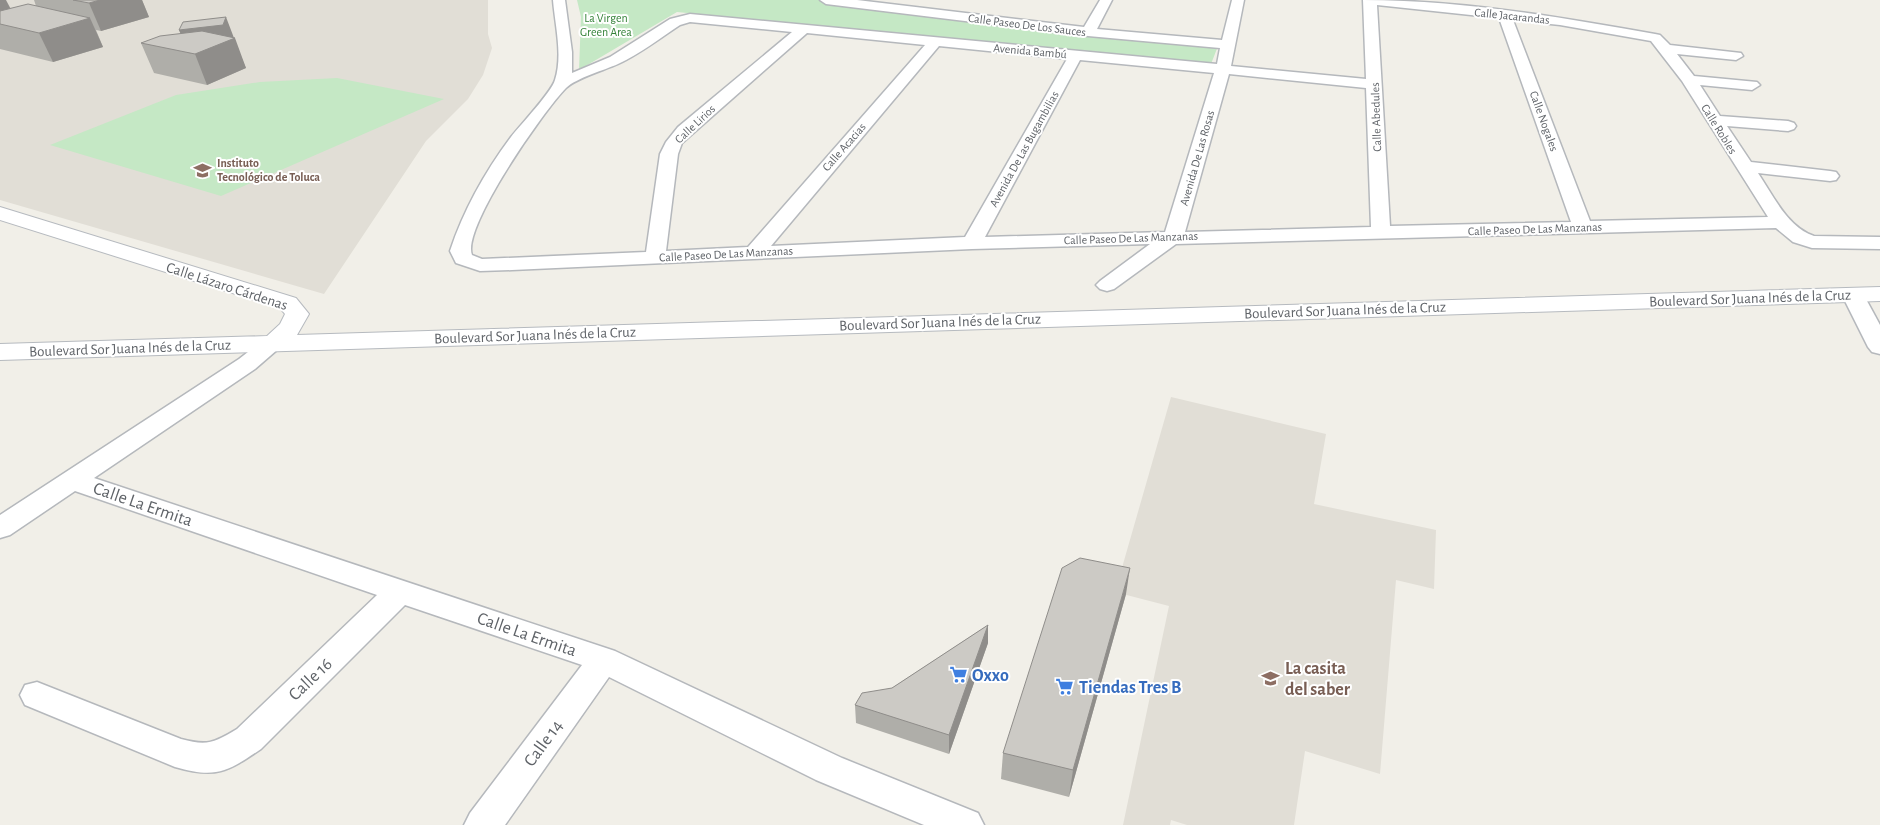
<svg xmlns="http://www.w3.org/2000/svg" width="1880" height="825" viewBox="0 0 1880 825" font-family="'Alegreya Sans',sans-serif">
<style>
.education{fill:#e1ded6}
.green{fill:#c5e8c5}
.lines{fill:none;stroke-linecap:round;stroke-linejoin:round}
.street-casing{stroke:#b5b8bc;stroke-width:3}
.secondary-casing{stroke:#b6babf;stroke-width:2}
.street{fill:#fff;fill-rule:evenodd}
.secondary{fill:#fff;fill-rule:evenodd}
.wall{fill:#afaea9}
.shaded-wall{fill:#8f8d8a}
.building{fill:#cccac5;stroke:#8f8d8a}
.labels{text-anchor:middle;stroke-width:4;stroke-linejoin:round;paint-order:stroke}
.far-street-label{font-size:12px;fill:#5f6368;stroke:#fff}
.far-park-label{font-size:12px;fill:#348238;stroke:#fff}
.far-education-label{font-size:12px;font-weight:bold;fill:#785e54;stroke:#fff;text-anchor:start}
.street-label{font-size:15px;fill:#5f6368;stroke:#fff}
.near-street-label{font-size:18px;fill:#5f6368;stroke:#fff}
.near-education-label{font-size:18px;font-weight:bold;fill:#785e54;stroke:#fff;text-anchor:start}
.near-shop-label{font-size:18px;font-weight:bold;fill:#366cbe;stroke:#fff;text-anchor:start}
</style>
<rect width="100%" height="100%" fill="#f1efe8"/>
<g class="education">
<polygon points="0,0 488,0 488,34 492,48 483,75 468,99 426,141 324,294 0,200"/>
<polygon points="1171,397 1326,434 1314,504 1436,530 1434,589 1396,580 1380,774 1305,751 1294,825 1187,825 1171,820 1170,825 1123,825 1169,606 1115,592"/>
</g>
<g class="green">
<polygon points="577,0 824,0 1218,46 1211,64 677,12 579,70 581,17"/>
<polygon points="337,78 444,99 221,196 50,145 176,95 260,82"/>
</g>
<g class="lines">
<defs>
<g id="street">
<path d="M553,0H565L572,52V73L610,57L670,19L690,14L1217,64L1220,48L1088,36L826,4L820,0H857L1084,27L1100,0H1112L1097,29L1222,40L1232,0H1244L1231,66L1366,79L1363,0C1461,0 1559,17 1655,34L1660,35L1670,45L1741,53L1743,56L1736,60L1677,54L1694,76L1757,82L1760,85L1752,90L1700,85L1720,116L1788,121L1794,123L1796,126L1794,129L1788,131L1727,126L1751,162L1830,171L1836,172L1839,176L1836,180L1830,181L1758,173C1773,195 1787,227 1814,236L1880,237V249L1812,248L1793,242L1776,228L1176,244L1114,289L1107,291L1100,289L1096,285L1100,281L1150,244L972,249L512,270L480,271L456,263L450,251C464,209 485,172 511,137C521,124 551,93 555,80C563,55 555,25 553,0ZM1377,5L1499,18L1571,222L1390,226ZM1513,20L1560,25L1651,41L1682,81L1768,217L1590,221ZM690,22L792,32L678,127L666,142L660,154L646,252L482,259L472,255C461,228 545,109 566,88C576,78 605,70 618,64C640,54 660,38 680,25ZM807,33L925,45L748,247L666,251L678,154L682,143ZM939,46L1067,59L965,237L771,246ZM1080,60L1214,73L1165,232L985,237ZM1229,74L1366,88L1371,227L1185,232Z"/>
<polygon points="1853,289 1861,290 1880,325 1880,354 1872,352 1868,347 1842,295 1845,290"/>
<path d="M274,336L282,338L285,343L255,369L94,478L615,651L842,758L978,813L984,825H924L816,780L609,677L505,825H464L470,813L582,665L405,605L261,749C227,772 216,779 175,767L25,705L20,695L25,685L37,682L181,739C207,746 214,743 237,729L377,595L75,491L10,535L0,538V515L239,359L266,338Z"/>
</g>
<polygon id="secondary" points="0,207 296,298 309,314 297,335 1880,287 1880,301 0,360 0,344 267,336 280,324 285,314 280,308 0,220"/>
</defs>
<use href="#street" class="street-casing"/>
<use href="#secondary" class="secondary-casing"/>
<use href="#street" class="street"/>
<use href="#secondary" class="secondary"/>
</g>
<g class="wall">
<polygon points="0,0 10,9 36,6 34,0 142,0 149,17 101,31 96,30 103,47 53,62 0,49"/>
<polygon points="179,30 233,38 246,68 207,85 154,73 141,43 181,34"/>
<polygon points="1126,594 1069,797 1001,779 1003,753"/>
<polygon points="988,625 988,643 949,754 856,723 855,705 892,688"/>
</g>
<g class="shaded-wall">
<polygon points="0,0 6,0 15,17 0,21"/>
<polygon points="100,0 142,0 149,17 101,31 89,3"/>
<polygon points="226,17 234,38 235,38 246,68 207,85 195,54 189,53 179,30"/>
<polygon points="90,18 103,47 53,62 39,33"/>
<polygon points="1130,568 1126,594 1069,797 1073,770"/>
<polygon points="988,625 988,643 949,754 949,735"/>
</g>
<g class="building">
<polygon points="73,0 100,0 89,3"/>
<polygon points="28,4 90,18 39,33 0,24 0,11"/>
<polygon points="226,17 223,25 179,30 183,22"/>
<polygon points="202,31 235,38 195,54 141,43 160,36"/>
<polygon points="1080,558 1130,568 1073,770 1003,753 1062,568"/>
<polygon points="988,625 949,735 855,705 862,693 892,688"/>
</g>
<defs>
<symbol id="university-bare" viewBox="-9 -9 18 18"><path d="M0-5L7-2L0 1L-7-2ZM-4 1L0 2.5L4 1V4Q0 6-4 4Z" fill="#8d6e63" stroke="#fff" stroke-width="2.5" paint-order="stroke"/></symbol>
<symbol id="supermarket-bare" viewBox="-9 -9 18 18"><path d="M-6-5.5h2.5l.6 2H6L4.5 2H-2.5L-4.4-4H-6ZM-1.5 3.2a1.3 1.3 0 1 0 .1 0ZM3 3.2a1.3 1.3 0 1 0 .1 0Z" fill="#3f7fe0" stroke="#fff" stroke-width="2.5" paint-order="stroke"/></symbol>
<symbol id="school-bare" viewBox="-9 -9 18 18"><path d="M0-5L7-2L0 1L-7-2ZM-4 1L0 2.5L4 1V4Q0 6-4 4Z" fill="#8d6e63" stroke="#fff" stroke-width="2.5" paint-order="stroke"/></symbol>
</defs>
<g fill-rule="evenodd">
<use href="#university-bare" x="190" y="158" width="25" height="25"/>
<use href="#supermarket-bare" x="946" y="662" width="25" height="25"/>
<use href="#school-bare" x="1258" y="666" width="25" height="25"/>
<use href="#supermarket-bare" x="1052" y="674" width="25" height="25"/>
</g>
<g class="labels">
<g class="far-street-label">
<text transform="translate(1512 16) rotate(6)" y="4">Calle Jacarandas</text>
<text transform="translate(1027 25) rotate(7)" y="4">Calle Paseo De Los Sauces</text>
<text transform="translate(1030 51) rotate(5)" y="4">Avenida Bambú</text>
<text transform="translate(1376 117) rotate(-92)" y="4">Calle Abedules</text>
<text transform="translate(1544 121) rotate(70)" y="4">Calle Nogales</text>
<text transform="translate(695 124) rotate(-43)" y="4">Calle Lirios</text>
<text transform="translate(1719 129) rotate(58)" y="4">Calle Robles</text>
<text transform="translate(844 147) rotate(-49)" y="4">Calle Acacias</text>
<text transform="translate(1024 149) rotate(-61)" y="4">Avenida De Las Bugambilias</text>
<text transform="translate(1197 158) rotate(-74)" y="4">Avenida De Las Rosas</text>
<text transform="translate(1535 229) rotate(-2)" y="4">Calle Paseo De Las Manzanas</text>
<text transform="translate(1131 238) rotate(-2)" y="4">Calle Paseo De Las Manzanas</text>
<text transform="translate(726 254) rotate(-3)" y="4">Calle Paseo De Las Manzanas</text>
</g>
<g class="far-park-label">
<text x="606" y="22">La Virgen<tspan x="606" dy="14">Green Area</tspan></text>
</g>
<g class="far-education-label">
<text x="217" y="167">Instituto<tspan x="217" dy="14">Tecnológico de Toluca</tspan></text>
</g>
<g class="street-label">
<text transform="translate(227 286) rotate(18)" y="5">Calle Lázaro Cárdenas</text>
<text transform="translate(1750 298) rotate(-2)" y="5">Boulevard Sor Juana Inés de la Cruz</text>
<text transform="translate(1345 310) rotate(-2)" y="5">Boulevard Sor Juana Inés de la Cruz</text>
<text transform="translate(940 322) rotate(-2)" y="5">Boulevard Sor Juana Inés de la Cruz</text>
<text transform="translate(535 335) rotate(-2)" y="5">Boulevard Sor Juana Inés de la Cruz</text>
<text transform="translate(130 348) rotate(-2)" y="5">Boulevard Sor Juana Inés de la Cruz</text>
</g>
<g class="near-street-label">
<text transform="translate(143 504) rotate(19)" y="6">Calle La Ermita</text>
<text transform="translate(527 634) rotate(19)" y="6">Calle La Ermita</text>
<text transform="translate(310 679) rotate(-44)" y="6">Calle 16</text>
<text transform="translate(543 743) rotate(-54)" y="6">Calle 14</text>
</g>
<g class="near-education-label">
<text x="1285" y="674">La casita<tspan x="1285" dy="21">del saber</tspan></text>
</g>
<g class="near-shop-label">
<text x="972" y="681">Oxxo</text>
<text x="1079" y="693">Tiendas Tres B</text>
</g>
</g>
</svg>
